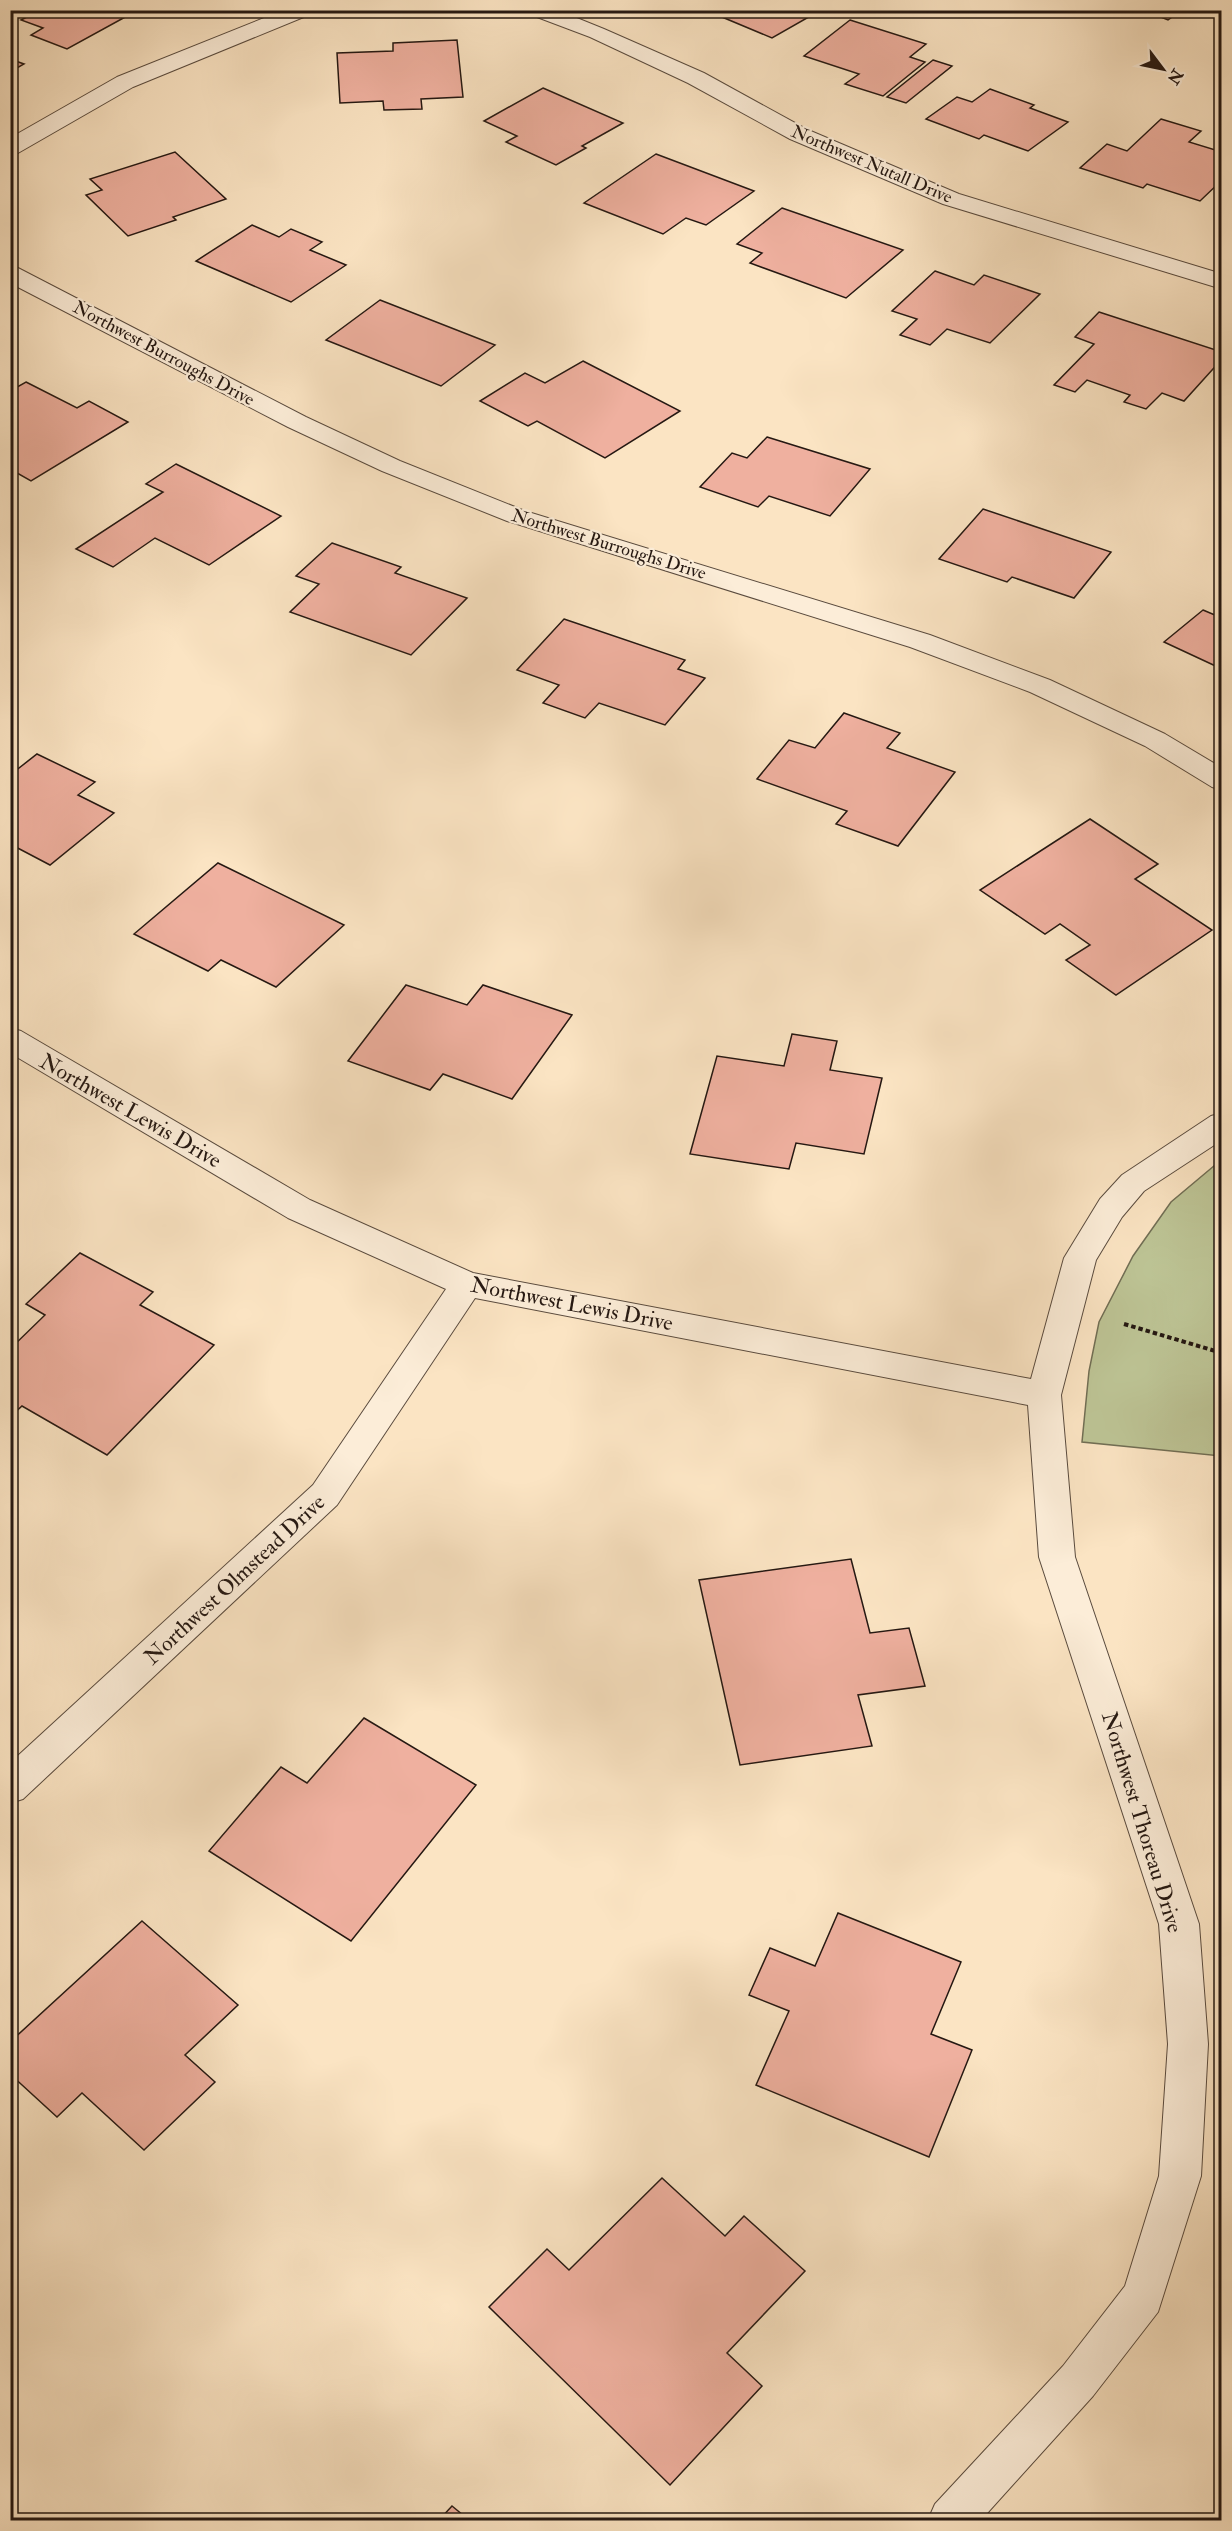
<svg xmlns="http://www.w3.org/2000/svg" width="1232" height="2531" viewBox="0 0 1232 2531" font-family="'IM FELL Double Pica',serif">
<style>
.green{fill:#bdc495;stroke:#716e54;stroke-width:1.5}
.building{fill:#efb09f;stroke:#251812;stroke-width:1.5}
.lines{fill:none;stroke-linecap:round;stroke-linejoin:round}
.street-casing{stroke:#5a4b3e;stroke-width:2}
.path{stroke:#251812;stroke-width:4;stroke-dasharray:4.5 3;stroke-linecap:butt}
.street{fill:#fcedd8;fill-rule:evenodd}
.labels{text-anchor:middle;stroke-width:4.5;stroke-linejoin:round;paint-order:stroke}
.far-street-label{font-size:18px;fill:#251812;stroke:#fcedd8}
.street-label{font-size:22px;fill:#251812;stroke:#fcedd8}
</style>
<rect width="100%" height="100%" fill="#fbe4c3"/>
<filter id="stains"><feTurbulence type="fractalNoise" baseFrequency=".00333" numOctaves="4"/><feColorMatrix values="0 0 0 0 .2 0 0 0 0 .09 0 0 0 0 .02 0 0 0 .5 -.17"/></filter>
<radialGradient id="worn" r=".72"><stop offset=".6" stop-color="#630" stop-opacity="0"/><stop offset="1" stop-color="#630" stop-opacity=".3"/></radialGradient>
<polygon class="green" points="1221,1160 1221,1456 1082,1442 1089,1371 1099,1322 1133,1256 1171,1202"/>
<g class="building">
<polygon points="25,10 138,10 67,49 31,35 43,28 21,20 33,14"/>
<polygon points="726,10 806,10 814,14 772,38 722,17 730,12"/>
<polygon points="1143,10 1182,10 1168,20"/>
<polygon points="850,20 926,44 910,57 925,62 883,96 845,84 859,74 804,56"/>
<polygon points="457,40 463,97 421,99 422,109 384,110 383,101 340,103 337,53 393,51 393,43"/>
<polygon points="10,59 24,64 10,72"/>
<polygon points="933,60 952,66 906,103 887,97"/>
<polygon points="543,88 623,123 582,146 586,148 556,165 506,142 517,136 484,121"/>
<polygon points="990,89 1034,105 1030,108 1068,122 1028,151 984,135 979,139 926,119 957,97 972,102"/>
<polygon points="1161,119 1201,131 1189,142 1222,152 1222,180 1200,201 1147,184 1143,188 1080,168 1107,144 1127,151"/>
<polygon points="175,152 226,199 173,217 176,220 128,236 86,195 102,190 90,179"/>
<polygon points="656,154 754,191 706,225 686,218 663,234 584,203"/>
<polygon points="782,208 903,250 846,298 750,263 762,253 737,244"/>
<polygon points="252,225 279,237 291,229 322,242 310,250 346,265 291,302 196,261"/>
<polygon points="935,271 974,285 984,275 1040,294 990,343 947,329 930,345 900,335 917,319 892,311"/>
<polygon points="380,300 495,345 441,386 326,340"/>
<polygon points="1099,312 1222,352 1222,359 1184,401 1162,393 1146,409 1124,402 1130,395 1087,380 1075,392 1054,385 1094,344 1075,337"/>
<polygon points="583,361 680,411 605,458 537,421 528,426 480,401 525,373 545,383"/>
<polygon points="26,382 77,408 89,401 128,422 31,481 10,469 10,391"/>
<polygon points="767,437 870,469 830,516 769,496 758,507 700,487 732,453 747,458"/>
<polygon points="176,464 281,516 209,565 155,538 113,567 76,549 163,492 146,484"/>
<polygon points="983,509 1111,552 1074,598 1012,577 1007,582 939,559"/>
<polygon points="332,543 401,567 395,573 467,598 411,655 290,612 319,584 296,576"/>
<polygon points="1203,610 1222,618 1222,669 1164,642"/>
<polygon points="564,619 685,660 678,669 705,678 665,725 599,703 585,718 543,703 559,685 517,670"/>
<polygon points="844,713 900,733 887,748 955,772 898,846 836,824 847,811 757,779 789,740 815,748"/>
<polygon points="37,754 95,782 78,795 114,813 50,865 10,844 10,775"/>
<polygon points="1090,819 1158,864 1135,879 1212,930 1116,995 1066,960 1090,945 1060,924 1045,934 980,890"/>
<polygon points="218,863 344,925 276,987 221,960 208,971 134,934"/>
<polygon points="406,985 467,1005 483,985 572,1015 512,1099 443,1074 430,1090 348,1061"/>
<polygon points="792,1034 837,1041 830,1070 882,1078 864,1154 796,1143 789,1169 690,1154 717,1056 784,1066"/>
<polygon points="80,1253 153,1292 140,1305 214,1345 107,1455 22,1406 10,1417 10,1349 45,1315 26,1304"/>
<polygon points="851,1559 870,1633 909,1628 925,1686 858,1695 872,1746 740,1765 699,1580"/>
<polygon points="364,1718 476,1785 351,1941 209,1851 281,1767 307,1783"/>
<polygon points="838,1913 961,1962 931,2034 972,2050 929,2157 756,2085 789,2011 749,1995 770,1948 815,1966"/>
<polygon points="142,1921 238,2005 185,2055 215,2082 144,2150 82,2093 57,2117 10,2074 10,2042"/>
<polygon points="662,2178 725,2236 744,2216 805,2271 727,2353 762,2386 670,2485 489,2307 547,2249 569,2270"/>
<polygon points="452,2506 469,2520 439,2520"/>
</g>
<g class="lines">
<defs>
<g id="street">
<polygon points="284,10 314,10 311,14 133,87 18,153 10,155 10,138 117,77"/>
<polygon points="526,10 557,10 604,29 704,73 806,129 959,194 1222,274 1222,289 943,204 790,139 688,83 590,37 529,14"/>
<polygon points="10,266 18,268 306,417 400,461 525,511 930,635 1050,680 1165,734 1222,768 1222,790 1212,787 1145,746 1030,692 910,647 507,521 382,471 288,427 10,283"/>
<polygon points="10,1028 21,1031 310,1200 473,1273 1031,1379 1064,1258 1100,1199 1122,1175 1211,1116 1222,1113 1222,1140 1144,1191 1122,1217 1096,1260 1061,1395 1075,1557 1199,1924 1208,2044 1201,2176 1158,2312 1093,2396 981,2520 928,2520 935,2504 1063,2366 1125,2286 1159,2176 1168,2044 1159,1924 1039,1557 1028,1405 475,1298 337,1505 23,1799 10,1803 10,1763 313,1485 446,1289 288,1218 10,1053"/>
</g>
</defs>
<use href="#street" class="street-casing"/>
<polyline class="path" points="1124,1324 1222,1353"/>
<use href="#street" class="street"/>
</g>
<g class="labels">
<g class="far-street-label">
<text transform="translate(872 164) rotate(23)" y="6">Northwest Nutall Drive</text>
<text transform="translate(164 353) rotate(28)" y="6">Northwest Burroughs Drive</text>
<text transform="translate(609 544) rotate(17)" y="6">Northwest Burroughs Drive</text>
</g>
<g class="street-label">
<text transform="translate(131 1110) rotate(30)" y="8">Northwest Lewis Drive</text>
<text transform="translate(572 1303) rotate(11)" y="8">Northwest Lewis Drive</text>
<text transform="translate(234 1579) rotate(-43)" y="8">Northwest Olmstead Drive</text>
<text transform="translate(1143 1822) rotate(73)" y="8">Northwest Thoreau Drive</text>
</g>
</g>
<rect width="1232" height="2531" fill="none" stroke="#fbe4c3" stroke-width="36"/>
<rect x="12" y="12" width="1208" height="2507" fill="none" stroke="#251812" stroke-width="3"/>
<rect x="18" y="18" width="1196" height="2495" fill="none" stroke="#251812" stroke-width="1.5"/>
<g transform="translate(1163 69) rotate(122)" stroke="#fcedd8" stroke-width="4.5" paint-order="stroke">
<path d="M0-4.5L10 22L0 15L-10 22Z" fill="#251812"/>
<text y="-9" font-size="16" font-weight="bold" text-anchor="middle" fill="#251812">N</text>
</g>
<rect width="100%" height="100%" filter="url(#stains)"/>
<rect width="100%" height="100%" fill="url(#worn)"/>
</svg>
